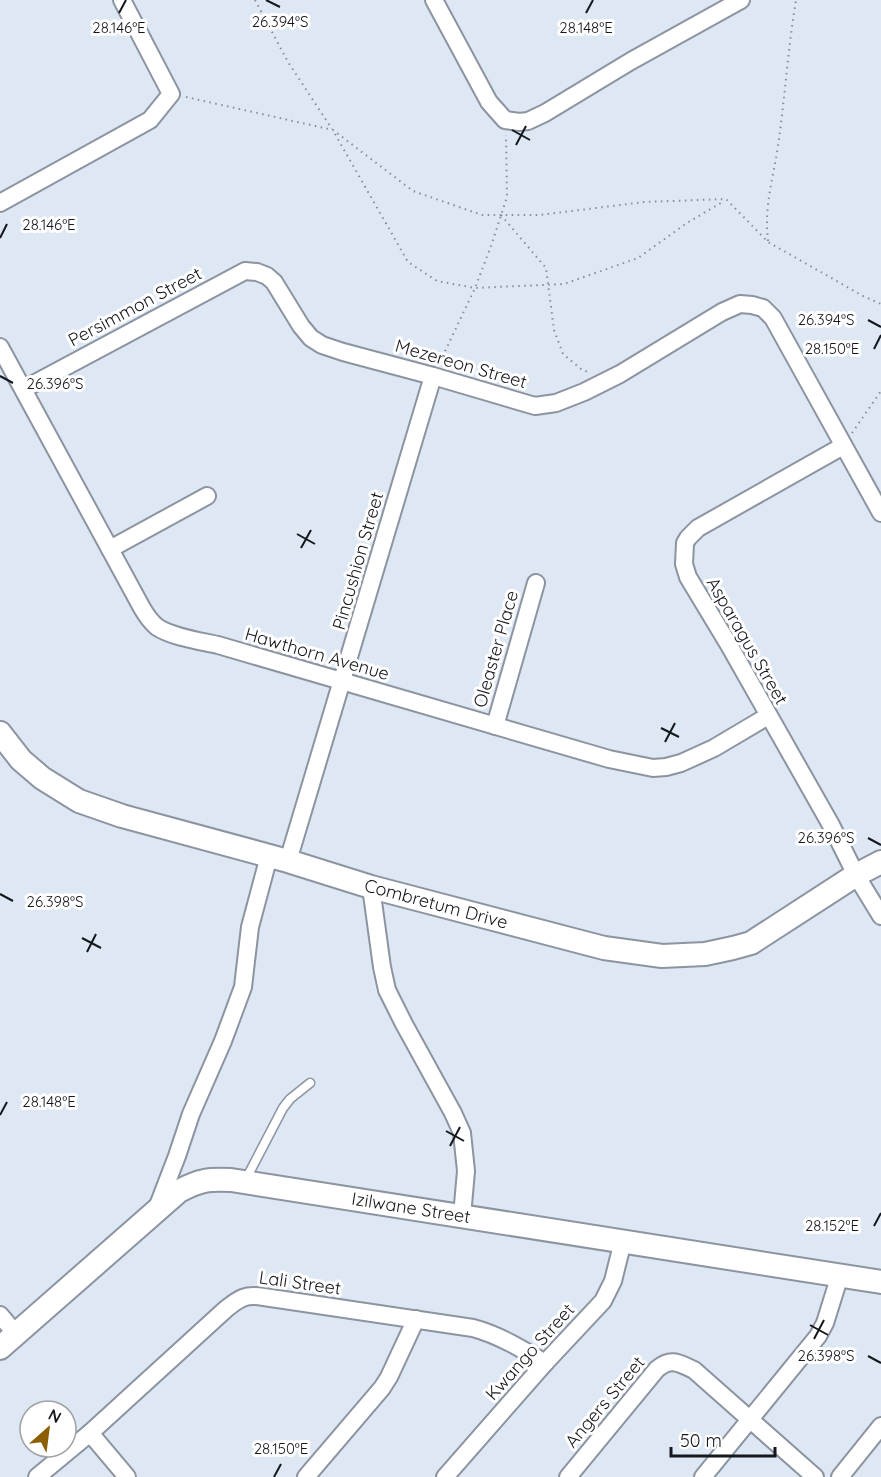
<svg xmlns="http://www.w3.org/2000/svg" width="881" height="1477" viewBox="0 0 881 1477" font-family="Quicksand,sans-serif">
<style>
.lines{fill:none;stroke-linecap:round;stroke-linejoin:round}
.lane-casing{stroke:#8c94a0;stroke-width:11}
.street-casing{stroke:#8c94a0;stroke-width:20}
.secondary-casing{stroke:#8c94a0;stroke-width:26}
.path{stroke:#878d97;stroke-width:2;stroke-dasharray:1.5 4.5;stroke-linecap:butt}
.lane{stroke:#fff;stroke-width:8}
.street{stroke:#fff;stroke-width:16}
.secondary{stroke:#fff;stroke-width:22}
.ticks{fill:none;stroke:#14171c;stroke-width:2}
.labels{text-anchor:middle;stroke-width:6;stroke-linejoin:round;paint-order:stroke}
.street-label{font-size:18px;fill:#14171c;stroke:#fff}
.ticks-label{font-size:15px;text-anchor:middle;fill:#14171c;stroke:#fff;stroke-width:6;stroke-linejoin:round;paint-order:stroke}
</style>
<rect width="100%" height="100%" fill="#dee7f4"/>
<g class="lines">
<defs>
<polyline id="lane" points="246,1179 283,1108 290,1099 310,1083"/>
<g id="street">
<polyline points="434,0 489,102 505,120 519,122 528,121 545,113 631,61 741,0"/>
<polyline points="0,203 150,120 171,94 122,0"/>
<path d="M0,347L142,608C146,615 151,622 157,627C172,637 200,641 218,645L609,759L653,768L666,767L681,763L714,748L768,716"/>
<polyline points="24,389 245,271 257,272 267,276 274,282 301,326 311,338 322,345 343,352 433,376 535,406 556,403 584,392 620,374 722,312 740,304 752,305 763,308 773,318 881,513"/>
<polyline points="843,446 698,528 688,538 685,543 684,564 688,577 729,645 831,825 856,875 881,916"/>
<polyline points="110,549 207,496"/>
<polyline points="495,726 536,583"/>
<polyline points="288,861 433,376"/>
<polyline points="371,887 382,967 387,990 404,1024 453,1113 462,1133 466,1171 462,1216"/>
<polyline points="157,1208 177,1156 191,1114 223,1041 243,987 250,927 269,856"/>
<polyline points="0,1315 16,1334"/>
<polyline points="90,1433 127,1477"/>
<path d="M37,1477L90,1433L226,1309C240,1298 245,1294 264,1297L473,1328C499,1335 522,1349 545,1363"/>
<polyline points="306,1477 382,1388 389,1377 416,1319"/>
<polyline points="445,1477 545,1363 603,1301 613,1281 623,1241"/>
<path d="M568,1477L657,1369C671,1357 679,1363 694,1370L815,1477"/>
<polyline points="703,1477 818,1336 825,1323 840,1275"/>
<polyline points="840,1477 881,1426"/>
</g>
<g id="secondary">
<polyline points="0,733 21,760 42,778 79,801 122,816 288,861 371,887 604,948 662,956 705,954 733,948 751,943 856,875 881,862"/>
<path d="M0,1348L179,1191C200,1180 208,1179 231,1180L881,1282"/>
</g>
</defs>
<use href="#lane" class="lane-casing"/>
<use href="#street" class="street-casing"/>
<use href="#secondary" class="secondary-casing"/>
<g class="path">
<polyline points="255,0 288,62 332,129"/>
<polyline points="186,97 333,130 413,191 482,215 540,215 644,202 726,199 768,242 863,296 881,304"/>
<polyline points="335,134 408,262 437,281 475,288 564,284 638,258 687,223 724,201"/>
<polyline points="501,215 546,268 554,330 563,354 581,369 588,372"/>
<path d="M768,241C764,205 773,180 778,146C785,97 788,48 796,0"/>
<polyline points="440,362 475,288 491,246 507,197 506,135"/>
<polyline points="852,433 881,391"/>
</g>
<use href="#lane" class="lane"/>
<use href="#street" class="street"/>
<use href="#secondary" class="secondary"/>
</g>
<path class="ticks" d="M266,0L280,7M119,13L126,0M586,13L593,0M512,130L530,140M516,145L526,126M0,238L7,224M868,320L881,327M874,349L881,335M0,376L13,383M297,534L315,544M301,548L311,530M661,728L679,737M665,742L675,723M868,838L881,845M0,894L13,901M82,938L101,948M87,952L96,934M0,1115L7,1102M446,1131L464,1141M450,1146L460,1127M874,1226L881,1213M810,1325L828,1335M814,1339L824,1320M868,1356L881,1363M274,1477L281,1464"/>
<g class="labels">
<g class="street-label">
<text transform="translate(135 307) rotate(-28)" y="6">Persimmon Street</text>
<text transform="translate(461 364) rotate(16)" y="6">Mezereon Street</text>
<text transform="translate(358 561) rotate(-74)" y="6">Pincushion Street</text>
<text transform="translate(747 641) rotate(60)" y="6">Asparagus Street</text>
<text transform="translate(496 649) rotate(-74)" y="6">Oleaster Place</text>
<text transform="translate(317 654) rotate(16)" y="6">Hawthorn Avenue</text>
<text transform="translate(436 904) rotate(15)" y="6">Combretum Drive</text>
<text transform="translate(411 1208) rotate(9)" y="6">Izilwane Street</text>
<text transform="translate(300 1283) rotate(8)" y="6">Lali Street</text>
<text transform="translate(530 1352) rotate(-48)" y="6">Kwango Street</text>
<text transform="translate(605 1402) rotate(-50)" y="6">Angers Street</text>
</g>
</g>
<g class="ticks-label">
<text x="280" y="27">26.394°S</text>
<text x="119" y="33">28.146°E</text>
<text x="586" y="33">28.148°E</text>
<text x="49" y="230">28.146°E</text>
<text x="826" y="325">26.394°S</text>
<text x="832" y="354">28.150°E</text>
<text x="55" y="389">26.396°S</text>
<text x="826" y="843">26.396°S</text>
<text x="55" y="907">26.398°S</text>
<text x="49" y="1107">28.148°E</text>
<text x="832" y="1231">28.152°E</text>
<text x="826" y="1361">26.398°S</text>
<text x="281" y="1454">28.150°E</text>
</g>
<g transform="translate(48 1429) rotate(28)"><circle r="28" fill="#ffffff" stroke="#a1a2a4" stroke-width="1.5"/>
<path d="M0-4.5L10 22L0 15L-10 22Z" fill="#8c5f04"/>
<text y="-9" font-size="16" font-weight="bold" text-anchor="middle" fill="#14171c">N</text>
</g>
<path d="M671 1447v9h104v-9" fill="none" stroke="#14171c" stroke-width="3"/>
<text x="680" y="1447" font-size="18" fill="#14171c" stroke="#ffffff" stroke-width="4.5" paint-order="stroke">50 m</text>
</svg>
